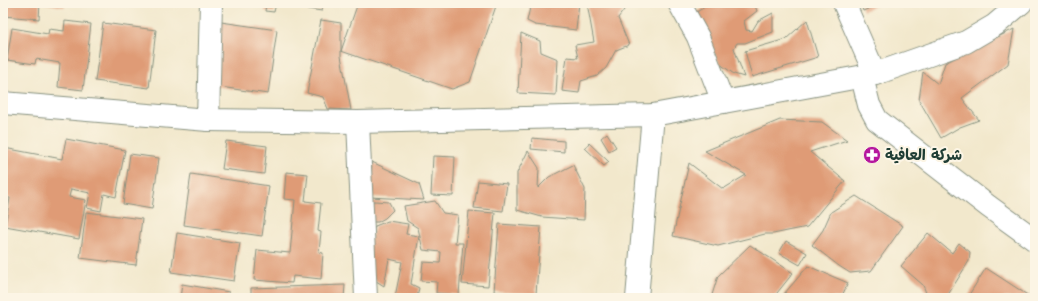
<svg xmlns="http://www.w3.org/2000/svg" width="1038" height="301" viewBox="0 0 1038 301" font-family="'Comic Neue','Playpen Sans Arabic',sans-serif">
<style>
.building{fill:#df9b76}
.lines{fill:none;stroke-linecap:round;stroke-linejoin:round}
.minor-casing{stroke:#889280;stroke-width:24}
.minor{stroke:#fff;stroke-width:22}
.labels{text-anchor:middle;stroke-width:4;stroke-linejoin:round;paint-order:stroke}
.poi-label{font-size:15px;font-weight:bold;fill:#1f3d34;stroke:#fcf5e5;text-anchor:start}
</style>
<rect width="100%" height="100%" fill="#fcf5e5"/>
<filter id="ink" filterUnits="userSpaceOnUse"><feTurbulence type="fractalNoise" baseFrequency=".025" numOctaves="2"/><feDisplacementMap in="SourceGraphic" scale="8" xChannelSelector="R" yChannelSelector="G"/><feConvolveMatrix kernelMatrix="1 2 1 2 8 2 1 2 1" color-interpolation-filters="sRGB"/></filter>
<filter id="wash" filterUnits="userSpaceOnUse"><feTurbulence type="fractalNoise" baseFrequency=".012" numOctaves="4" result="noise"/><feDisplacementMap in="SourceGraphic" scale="16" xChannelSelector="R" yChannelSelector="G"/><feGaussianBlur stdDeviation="0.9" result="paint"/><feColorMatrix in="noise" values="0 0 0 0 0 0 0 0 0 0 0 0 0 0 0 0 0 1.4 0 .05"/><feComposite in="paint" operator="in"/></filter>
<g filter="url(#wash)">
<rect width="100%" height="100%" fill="#f2e8cc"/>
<g id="blocks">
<g class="building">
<polygon points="3,3 40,3 39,19 3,16"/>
<polygon points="43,3 65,3 64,7"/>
<polygon points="260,3 276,3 274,12 265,11 266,5"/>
<polygon points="287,3 323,3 322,11 286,6"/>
<polygon points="358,3 487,3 496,6 470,82 452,89 341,51"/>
<polygon points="531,3 579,3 576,30 535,25 527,21"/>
<polygon points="587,3 626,3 626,7 618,18 629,45 616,50 606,68 597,76 581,81 579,93 562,91 567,57 578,58 575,45 594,42"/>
<polygon points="712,3 748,3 748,4 754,3 757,11 744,21 746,30 752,31 758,21 773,13 773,32 745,43 737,43 734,48 744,77 734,74 720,64 691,15"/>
<polygon points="860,3 883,3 863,11"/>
<polygon points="321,20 341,23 341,56 351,110 328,109 323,97 307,93"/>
<polygon points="807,20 818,57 752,77 745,51 786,39"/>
<polygon points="65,21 91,24 83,90 58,87 60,63 36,59 35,64 7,60 12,28 48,34 49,29 64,31"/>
<polygon points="221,22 277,30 268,94 213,86"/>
<polygon points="103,23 156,30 149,88 95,81"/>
<polygon points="1014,29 1008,64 962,98 979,120 960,127 941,138 919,100 923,72 938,84 945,63"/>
<polygon points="521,33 540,41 541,52 558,59 556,95 518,93"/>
<polygon points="780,120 822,122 847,140 810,152 845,181 807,227 773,234 765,234 718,246 673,236 689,163 723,189 746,175 705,151"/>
<polygon points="607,133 616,147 609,151 601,138"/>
<polygon points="532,138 564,141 564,152 531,149"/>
<polygon points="66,139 125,150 116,197 104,194 101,211 87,208 90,193 71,189 69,197 86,200 79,239 5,226 10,198 3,197 3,155 4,148 62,159"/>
<polygon points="226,141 267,146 264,174 222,169"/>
<polygon points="589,143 609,162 604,166 585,148"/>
<polygon points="528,151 539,168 538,188 549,177 573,165 585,189 584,220 542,217 517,210 517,173"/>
<polygon points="130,154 159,158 152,209 123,204"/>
<polygon points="433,156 455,157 453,196 431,195"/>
<polygon points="372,162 419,184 424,200 370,197"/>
<polygon points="286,172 308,174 305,201 321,203 318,231 321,232 319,252 323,253 321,279 293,276 292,283 254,280 257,250 290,253 295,200 284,199"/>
<polygon points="191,174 269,186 262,236 184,225"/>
<polygon points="478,181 507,184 503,211 474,208"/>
<polygon points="856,196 903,226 871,271 850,273 839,266 812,245 823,230 831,212"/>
<polygon points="375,201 389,202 393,210 385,218 378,222 368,222 367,202"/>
<polygon points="435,201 443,213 458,215 455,243 463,243 459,295 436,293 437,282 421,281 423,262 440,263 441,252 423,250 418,228 407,221 404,206"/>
<polygon points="469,211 495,213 488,286 462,284"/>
<polygon points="86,212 142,219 136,265 80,258"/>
<polygon points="388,221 408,224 406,234 419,236 411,284 419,288 417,298 395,297 402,262 389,259 384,286 370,277 369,243 375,226"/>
<polygon points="499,224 541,227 536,294 494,292"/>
<polygon points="177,233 240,243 234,281 171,272"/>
<polygon points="928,233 952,253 959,243 970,252 969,261 946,298 934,298 926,293 923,285 901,266"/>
<polygon points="786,241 807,253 800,265 779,253"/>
<polygon points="750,245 793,273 773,298 711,298 718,276"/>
<polygon points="808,266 848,283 841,298 784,298 784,294"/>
<polygon points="986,268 1032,298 967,298"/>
<polygon points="182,284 229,292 228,298 180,298"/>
<polygon points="345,285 344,298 251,298 251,288"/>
<polygon points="86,294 108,297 108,298 86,298"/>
</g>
</g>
</g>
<g filter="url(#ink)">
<use href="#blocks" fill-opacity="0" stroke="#889280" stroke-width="1"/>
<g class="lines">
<defs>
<g id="minor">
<polyline points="679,3 698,37 723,102"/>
<polyline points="844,3 875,74"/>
<polyline points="862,77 869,105 877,120 988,206 1035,240"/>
<polyline points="3,103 208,120 358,122 653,115 875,74 966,42 995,25 1021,3"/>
<polyline points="208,120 211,3"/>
<polyline points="358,122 366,298"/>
<polyline points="637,298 653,115"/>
</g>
</defs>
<use href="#minor" class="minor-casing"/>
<use href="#minor" class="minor"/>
</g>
</g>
<defs>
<symbol id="pharmacy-disc" viewBox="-11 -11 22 22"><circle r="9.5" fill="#b5179e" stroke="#fcf5e5"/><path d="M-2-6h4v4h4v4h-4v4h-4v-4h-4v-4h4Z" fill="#fff"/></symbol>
</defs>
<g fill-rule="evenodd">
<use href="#pharmacy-disc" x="862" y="145" width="20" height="20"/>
</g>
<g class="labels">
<g class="poi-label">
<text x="885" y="160">شركة العافية</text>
</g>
</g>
<rect width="1038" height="301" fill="none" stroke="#fcf5e5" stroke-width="16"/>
</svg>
